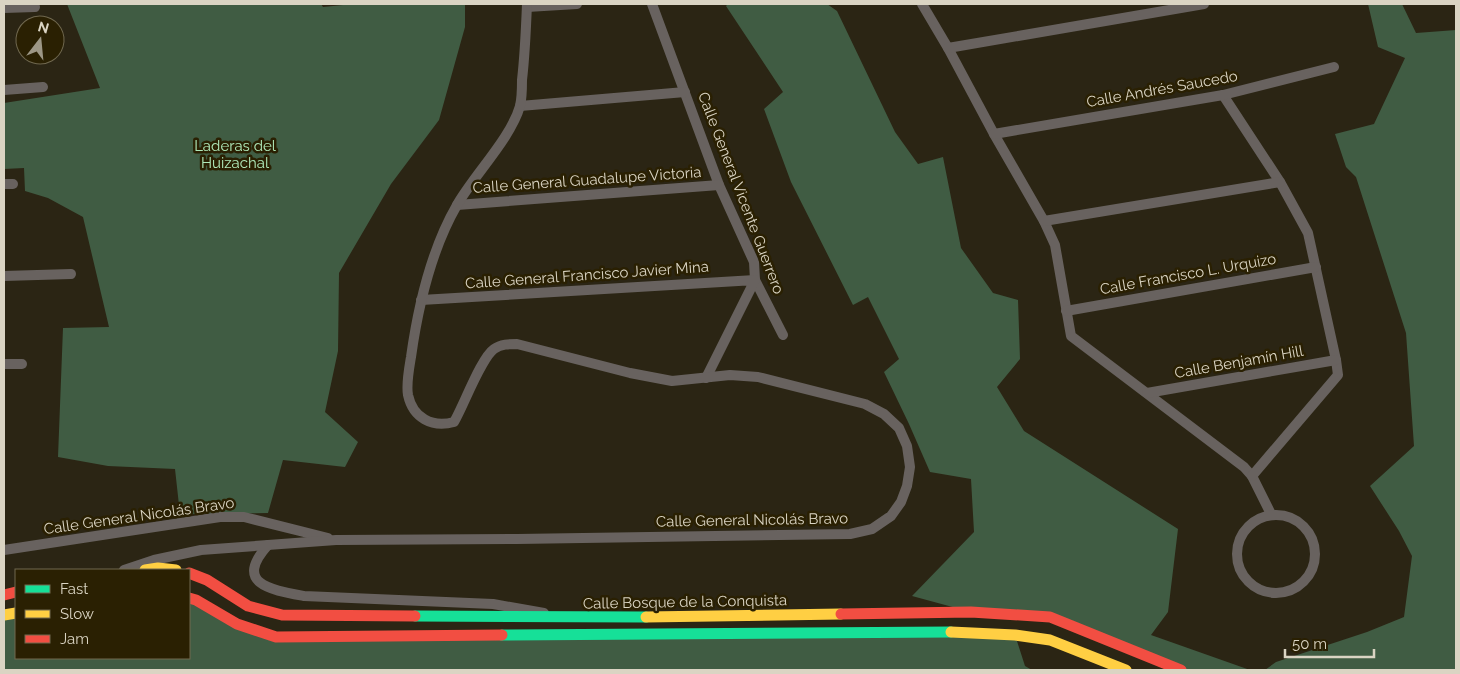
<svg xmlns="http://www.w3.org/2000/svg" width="1460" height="674" viewBox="0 0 1460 674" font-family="Raleway,sans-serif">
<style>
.forest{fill:#405c43}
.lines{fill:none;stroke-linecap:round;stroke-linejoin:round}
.street{stroke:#68625f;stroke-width:10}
.fast{stroke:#16e098;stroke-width:11}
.slow{stroke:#ffcf43;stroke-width:11}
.jam{stroke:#f24e42;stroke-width:11}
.labels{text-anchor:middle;stroke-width:5;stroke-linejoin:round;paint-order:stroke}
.street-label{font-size:15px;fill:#dad4c3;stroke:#2a2002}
.park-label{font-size:15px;fill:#afe9ba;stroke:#2a2002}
</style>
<rect width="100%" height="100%" fill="#2b2514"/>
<g class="forest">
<polygon points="67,4 321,4 323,7 353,4 465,4 465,27 439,120 391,184 339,273 338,351 325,412 358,442 345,467 283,460 268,513 180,514 175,469 108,466 58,457 63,328 109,327 83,217 48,198 25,191 24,168 4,169 4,103 100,88"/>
<polygon points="728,4 827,4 837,11 895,132 918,164 943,157 961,248 993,293 1018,300 1020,359 997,387 1024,431 1178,529 1168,612 1151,635 1250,670 1181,670 1050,617 971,612 912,596 974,532 971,479 930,472 909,424 884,372 899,359 868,297 853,305 791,182 764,109 783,92 726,6"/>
<polygon points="1368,4 1402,4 1416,33 1456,30 1456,670 1265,670 1276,662 1367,632 1404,617 1412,556 1399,531 1370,486 1414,446 1406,333 1356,177 1346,167 1335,134 1374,124 1405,58 1378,47"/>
<polygon points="189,599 276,637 1015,635 1025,666 1032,670 4,670 4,616 16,614 16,658 189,658"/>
</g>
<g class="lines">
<g class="street">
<polyline points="652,4 719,185 754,262 755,280 783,335"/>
<polyline points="922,4 948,48 994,134 1044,221 1055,245 1071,336 1244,467 1252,476 1271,514"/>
<polyline points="527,7 577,4"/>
<polyline points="4,8 35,7"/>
<polyline points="948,48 1204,4"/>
<polyline points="4,90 43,87"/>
<polyline points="1223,95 1280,182 1308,233 1336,360 1338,375 1252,476"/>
<polyline points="520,106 685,92"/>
<polyline points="994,134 1223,95 1334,67"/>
<polyline points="4,184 13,184"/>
<polyline points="457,205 719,185"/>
<polyline points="1044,221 1280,182"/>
<polyline points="4,276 71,274"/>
<polyline points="421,300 755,280 706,378"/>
<polyline points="1066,311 1316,267"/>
<polyline points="4,364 22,364"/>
<polyline points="1147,393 1336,360"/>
<circle cx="1276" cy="554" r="39"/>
<path d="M268,545C233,584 271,590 304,596L493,604L544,613"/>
<polyline points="4,550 220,517 244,517 328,538"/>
<path d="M124,570L154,560L201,550L336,540L517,539L850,534L872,529L891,516L901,502L907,486L910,467L907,446L899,428L884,414L865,404L758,377L730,375L672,381L630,373L517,344C509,344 501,344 494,349C481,358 464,405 454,422C432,428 413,418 408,395C406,384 409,369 411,357C418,307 431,250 457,205C474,175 511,138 520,106C522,98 522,88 522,80C525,54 526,29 527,4"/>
</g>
<g class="fast">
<polyline points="415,616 646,617"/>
<polyline points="502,635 951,632"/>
</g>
<g class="slow">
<polyline points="145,570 158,568 176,570"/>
<polyline points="4,615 16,613"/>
<polyline points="646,617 841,614"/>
<polyline points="951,632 1015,635 1050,640 1126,670"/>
</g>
<g class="jam">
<polyline points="189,573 207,580 248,606 282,615 415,616"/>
<polyline points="4,595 16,592"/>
<polyline points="189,598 196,600 237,624 276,637 502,635"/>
<polyline points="841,614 971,612 1050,617 1181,670"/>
</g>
</g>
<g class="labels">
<g class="street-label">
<text transform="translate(1162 89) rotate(-10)" y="5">Calle Andrés Saucedo</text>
<text transform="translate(587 180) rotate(-4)" y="5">Calle General Guadalupe Victoria</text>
<text transform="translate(741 193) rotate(69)" y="5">Calle General Vicente Guerrero</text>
<text transform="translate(1188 274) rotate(-10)" y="5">Calle Francisco L. Urquizo</text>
<text transform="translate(587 275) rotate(-4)" y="5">Calle General Francisco Javier Mina</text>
<text transform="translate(1239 362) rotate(-10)" y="5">Calle Benjamín Hill</text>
<text transform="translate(139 516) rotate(-8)" y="5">Calle General Nicolás Bravo</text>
<text transform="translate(752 520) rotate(-1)" y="5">Calle General Nicolás Bravo</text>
<text transform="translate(685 602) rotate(-1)" y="5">Calle Bosque de la Conquista</text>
</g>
<g class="park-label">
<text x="235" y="151">Laderas del<tspan x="235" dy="17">Huizachal</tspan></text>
</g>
</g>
<rect width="1460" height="674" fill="none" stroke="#dad4c3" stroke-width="10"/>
<rect x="15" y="569" width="175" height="90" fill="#2a2002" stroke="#70684f"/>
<rect x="25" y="585" width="25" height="8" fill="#16e098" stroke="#70684f"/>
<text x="60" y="594" font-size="15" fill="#dad4c3">Fast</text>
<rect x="25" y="610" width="25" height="8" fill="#ffcf43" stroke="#70684f"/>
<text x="60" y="619" font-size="15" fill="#dad4c3">Slow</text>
<rect x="25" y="635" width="25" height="8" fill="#f24e42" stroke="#70684f"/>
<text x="60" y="644" font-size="15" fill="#dad4c3">Jam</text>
<g transform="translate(40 40) rotate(16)"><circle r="24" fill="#2a2002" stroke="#70684f"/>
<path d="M0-4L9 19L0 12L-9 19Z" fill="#9d9786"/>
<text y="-8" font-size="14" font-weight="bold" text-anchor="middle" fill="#dad4c3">N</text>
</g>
<path d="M1285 649v8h89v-8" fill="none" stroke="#dad4c3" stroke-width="2.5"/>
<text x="1292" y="649" font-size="15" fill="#dad4c3" stroke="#2a2002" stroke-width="4" paint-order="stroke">50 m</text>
</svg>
